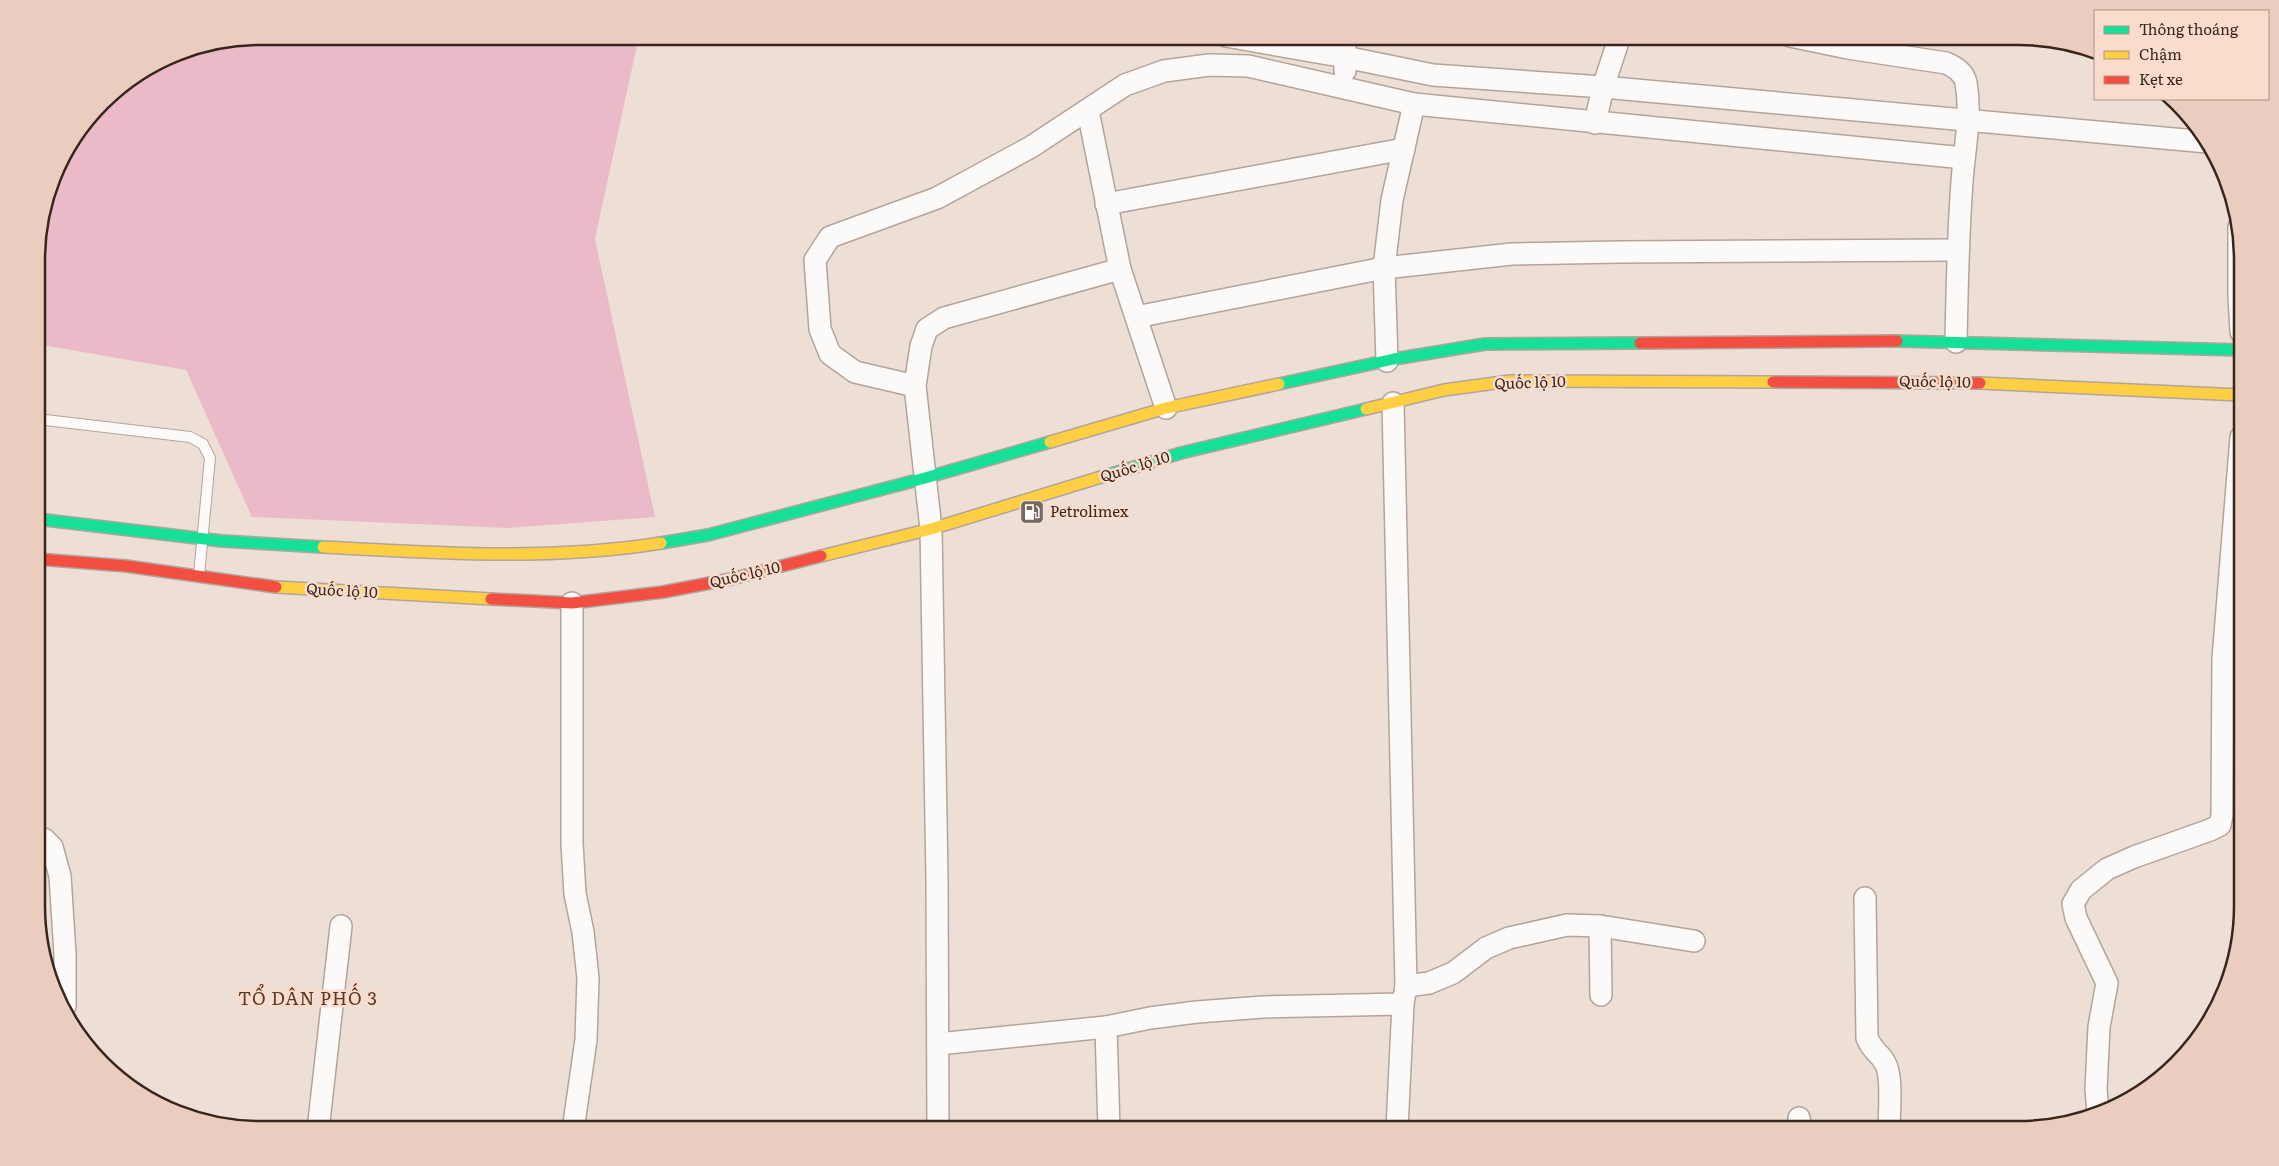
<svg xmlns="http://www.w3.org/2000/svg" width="2279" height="1166" viewBox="0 0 2279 1166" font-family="Literata,serif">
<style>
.green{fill:#ebbac9}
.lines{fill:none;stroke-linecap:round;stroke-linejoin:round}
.lane-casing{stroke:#b3a49b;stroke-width:12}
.street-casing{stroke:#b3a49b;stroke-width:24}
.fast-casing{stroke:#b3a49b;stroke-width:14}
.slow-casing{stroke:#b3a49b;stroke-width:14}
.jam-casing{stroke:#b3a49b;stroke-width:14}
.lane{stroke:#fcfaf9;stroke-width:10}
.street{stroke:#fcfaf9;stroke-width:21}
.fast{stroke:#16e098;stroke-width:11}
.slow{stroke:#ffcf43;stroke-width:11}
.jam{stroke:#f24e42;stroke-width:11}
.labels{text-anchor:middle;stroke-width:5;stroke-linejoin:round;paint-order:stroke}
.street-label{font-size:15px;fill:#38261c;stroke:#f9dccc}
.poi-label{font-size:15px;fill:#38261c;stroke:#f9dccc;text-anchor:start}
.quarter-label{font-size:18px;letter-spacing:1px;fill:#5e3822;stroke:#f9dccc}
.rim{fill:none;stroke:#38261c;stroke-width:2.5}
</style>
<rect width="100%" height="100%" fill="#eedfd6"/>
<polygon class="green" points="260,36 639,36 595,239 655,517 507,528 252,517 186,370 37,344 37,245 59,161 112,92 175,53"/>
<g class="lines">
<defs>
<polyline id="lane" points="37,419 190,437 203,444 210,458 199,575"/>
<g id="street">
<polyline points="1226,36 1345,57 1433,75 1603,87 2207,142"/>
<path d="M1790,36L1848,48L1946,63C1955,67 1964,72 1966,83C1972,116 1964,150 1962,182C1958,235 1957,288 1956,342"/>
<polyline points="1345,71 1345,36"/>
<polyline points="1088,111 1120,269 1166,408"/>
<polyline points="1595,123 1603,87 1620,36"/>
<polyline points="1106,204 1404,149"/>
<polyline points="2239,227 2239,296 2241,332"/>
<polyline points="1136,317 1384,268 1512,254 1620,252 1957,250"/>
<polyline points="1387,361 1384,268 1392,200 1414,104"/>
<polyline points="915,386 855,372 830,354 820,329 815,260 830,237 937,198 1031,147 1125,85 1164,71 1209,65 1248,66 1414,104 1964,158"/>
<polyline points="1393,403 1406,986 1403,1004 1397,1129"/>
<polyline points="572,603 572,844 575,894 583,932 588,978 586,1040 573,1130"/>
<polyline points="38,838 44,839 52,847 60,876 65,954 65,1006"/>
<path d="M1865,898L1867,1038C1873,1052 1880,1053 1885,1063C1893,1076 1889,1113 1889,1129"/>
<polyline points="1600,926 1601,995"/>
<polyline points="1406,986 1429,983 1453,973 1486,948 1509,938 1567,925 1600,926 1694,941"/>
<polyline points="1106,1027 1109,1130"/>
<polyline points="938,1044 1106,1027 1150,1018 1197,1012 1263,1007 1403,1004"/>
<polyline points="2098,1114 2096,1089 2099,1027 2107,983 2076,918 2073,904 2081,890 2107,869 2134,857 2210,830 2220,825 2222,815 2223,659 2241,437"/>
<polyline points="1799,1118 1801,1129"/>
<polyline points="318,1130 341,926"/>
<polyline points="938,1130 937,879 931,529 915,386 921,346 927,329 944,318 1120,269"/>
</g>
<g id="fast">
<polyline points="1897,341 2241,350"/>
<polyline points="1279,384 1394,359 1485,344 1640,343"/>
<polyline points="1101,477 1181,453 1366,409"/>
<polyline points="37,519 222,541 323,547"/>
<polyline points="661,543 708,535 925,478 1050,442"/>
</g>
<g id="slow">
<polyline points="1980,383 2241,395"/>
<polyline points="1366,409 1444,390 1510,381 1773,382"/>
<polyline points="1050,442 1166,408 1279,384"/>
<path d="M323,547C435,553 549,561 661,543"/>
<polyline points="821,556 931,529 1101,477"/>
<polyline points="276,587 491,599"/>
</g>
<g id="jam">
<polyline points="1640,343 1897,341"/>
<polyline points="1773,382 1980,383"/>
<polyline points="37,559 126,566 276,587"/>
<polyline points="491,599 572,603 663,592 731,579 821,556"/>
</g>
</defs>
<use href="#lane" class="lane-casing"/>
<use href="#street" class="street-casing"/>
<use href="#fast" class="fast-casing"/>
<use href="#slow" class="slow-casing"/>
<use href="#jam" class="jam-casing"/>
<use href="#lane" class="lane"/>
<use href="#street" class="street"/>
<use href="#fast" class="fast"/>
<use href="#slow" class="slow"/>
<use href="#jam" class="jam"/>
</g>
<defs>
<symbol id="fuel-square" viewBox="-11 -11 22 22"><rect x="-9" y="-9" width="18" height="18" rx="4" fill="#78675d" stroke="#f9dccc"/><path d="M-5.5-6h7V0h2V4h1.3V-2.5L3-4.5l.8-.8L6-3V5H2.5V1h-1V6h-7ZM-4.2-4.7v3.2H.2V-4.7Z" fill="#fff"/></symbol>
</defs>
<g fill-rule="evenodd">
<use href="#fuel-square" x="1018" y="498" width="28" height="28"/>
</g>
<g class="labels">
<g class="street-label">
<text transform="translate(1935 382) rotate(1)" y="5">Quốc lộ 10</text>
<text transform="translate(1530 383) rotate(-2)" y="5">Quốc lộ 10</text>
<text transform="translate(1135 467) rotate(-17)" y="5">Quốc lộ 10</text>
<text transform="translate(745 575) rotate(-13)" y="5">Quốc lộ 10</text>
<text transform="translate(342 591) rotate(3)" y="5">Quốc lộ 10</text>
</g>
<g class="poi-label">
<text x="1050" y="517">Petrolimex</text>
</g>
<g class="quarter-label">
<text x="308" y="1005">TỔ DÂN PHỐ 3</text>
</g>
</g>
<path d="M0 0H2279V1166H0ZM260 45H2019A215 215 0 0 1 2234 260V906A215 215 0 0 1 2019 1121H260A215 215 0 0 1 45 906V260A215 215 0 0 1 260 45Z" fill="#eacdbe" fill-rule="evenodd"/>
<path class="rim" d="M260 45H2019A215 215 0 0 1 2234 260V906A215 215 0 0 1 2019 1121H260A215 215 0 0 1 45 906V260A215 215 0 0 1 260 45Z"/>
<rect x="2094" y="10" width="175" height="90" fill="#f9dccc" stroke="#ac9386"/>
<rect x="2104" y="26" width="25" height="8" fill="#16e098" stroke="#ac9386"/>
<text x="2139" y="35" font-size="15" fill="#38261c">Thông thoáng</text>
<rect x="2104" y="51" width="25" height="8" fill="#ffcf43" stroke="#ac9386"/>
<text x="2139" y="60" font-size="15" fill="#38261c">Chậm</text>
<rect x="2104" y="76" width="25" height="8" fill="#f24e42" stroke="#ac9386"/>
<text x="2139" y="85" font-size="15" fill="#38261c">Kẹt xe</text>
</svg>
